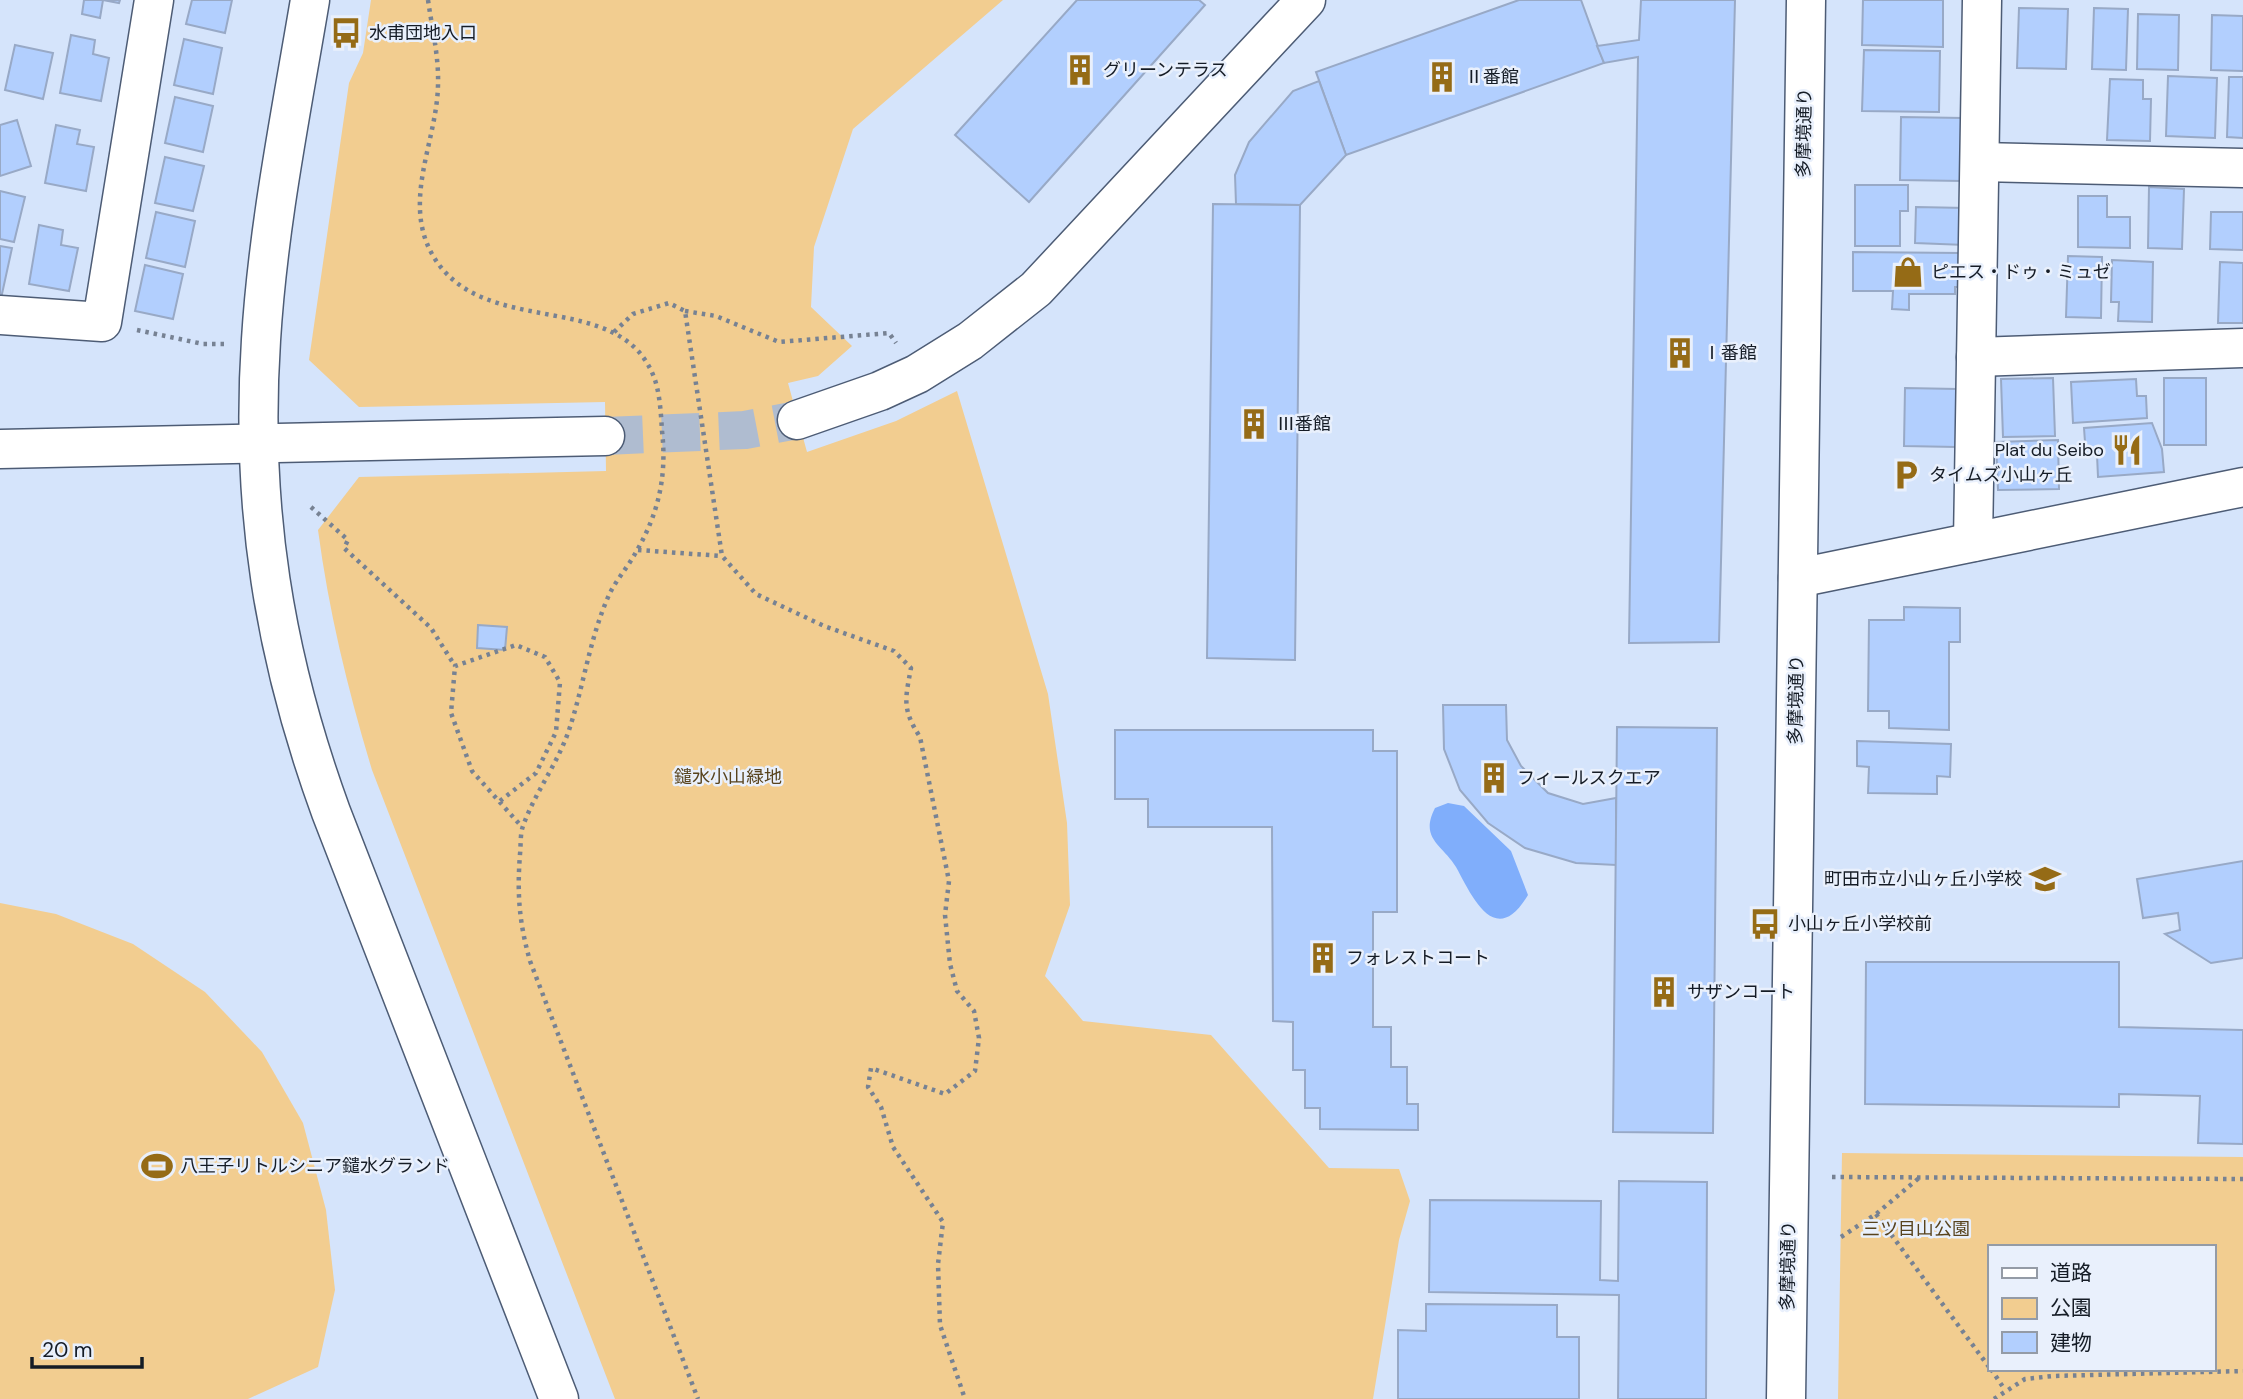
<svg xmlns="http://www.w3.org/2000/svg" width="2243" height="1399" viewBox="0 0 2243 1399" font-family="'DM Sans','Noto Sans JP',sans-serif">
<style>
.green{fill:#f2cd90;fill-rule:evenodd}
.water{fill:#80aefb}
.building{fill:#b2cffe;stroke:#98a9c6;stroke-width:2}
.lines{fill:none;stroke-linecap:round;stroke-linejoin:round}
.minor-tunnel{stroke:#afbcd0;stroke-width:38;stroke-dasharray:38 19;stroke-linecap:butt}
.minor-casing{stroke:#4d5c75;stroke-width:41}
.path{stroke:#778293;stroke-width:4.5;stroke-dasharray:3.5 5;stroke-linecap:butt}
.minor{stroke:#fff;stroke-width:38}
.labels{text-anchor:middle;stroke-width:5;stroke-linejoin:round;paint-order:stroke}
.poi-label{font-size:18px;fill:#151c26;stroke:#e9f0fc;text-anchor:start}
.street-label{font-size:18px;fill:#151c26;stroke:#e9f0fc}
.park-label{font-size:18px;fill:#58431d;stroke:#e9f0fc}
</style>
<rect width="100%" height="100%" fill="#d5e4fb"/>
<g class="green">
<path d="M371,0H1003L853,129L814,247L811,307L852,346L818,376L788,383L807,452L896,421L957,391L1048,694L1067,823L1070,905L1045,976L1083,1021L1211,1035L1329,1168L1399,1169L1410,1201L1399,1240L1373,1399H615L372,770C348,690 329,613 318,530L359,477L606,471L605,402L359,407L309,360L349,83L363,53Z"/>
<polygon points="0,903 56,914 133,944 205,992 262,1052 303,1123 326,1210 335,1290 318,1367 248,1399 0,1399"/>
<path d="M1842,1153L2243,1157V1399H1838ZM1989,1247H2213V1369H1989Z"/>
</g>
<path class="water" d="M1448,803L1464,806L1511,851L1528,895C1495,950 1472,896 1456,867C1443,845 1419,839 1435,808Z"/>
<g class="building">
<polygon points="84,0 120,0 119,3 103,0 100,18 82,14"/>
<polygon points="192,0 232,0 225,33 186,24"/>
<polygon points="1077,0 1199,0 1205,5 1029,202 955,135"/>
<polygon points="1519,0 1581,0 1604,63 1346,155 1316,72"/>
<polygon points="1641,0 1735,0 1719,642 1629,643 1638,57 1604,63 1597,46 1639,40"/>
<polygon points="1863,0 1943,0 1943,47 1862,45"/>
<polygon points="2019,8 2068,9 2066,69 2017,68"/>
<polygon points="2094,8 2128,9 2126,70 2092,69"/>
<polygon points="2138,14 2179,15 2178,70 2137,69"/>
<polygon points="2212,15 2243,16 2243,71 2211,70"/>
<polygon points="71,35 95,40 93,54 109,58 101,101 60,93"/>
<polygon points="184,39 222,48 213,94 174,85"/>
<polygon points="15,45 53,53 43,99 5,90"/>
<polygon points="1864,50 1940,51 1939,112 1862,111"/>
<polygon points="2168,76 2217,78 2215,138 2166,136"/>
<polygon points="2229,77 2243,77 2243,138 2227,137"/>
<polygon points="2110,79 2143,80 2143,99 2151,99 2150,141 2107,140"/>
<polygon points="1319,81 1346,155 1300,205 1236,204 1235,175 1249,142 1293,91"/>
<polygon points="175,97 213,106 203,152 165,143"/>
<polygon points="1901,117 1963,118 1962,181 1900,180"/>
<polygon points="17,120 31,166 0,176 0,125"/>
<polygon points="56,125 80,130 77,144 94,147 86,191 45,183"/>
<polygon points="165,157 204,166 193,211 155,203"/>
<polygon points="1855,185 1908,185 1908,211 1900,211 1900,246 1855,246"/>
<polygon points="2149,187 2184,189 2182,249 2148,248"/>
<polygon points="0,191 25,197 14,242 0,239"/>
<polygon points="2078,196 2107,196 2107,217 2130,217 2130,248 2078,247"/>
<polygon points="1213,204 1300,205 1295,660 1207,658"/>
<polygon points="1916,207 1966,208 1965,245 1915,243"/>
<polygon points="156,212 195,221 185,267 146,258"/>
<polygon points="2211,212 2243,212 2243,250 2210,249"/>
<polygon points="39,225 63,230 61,245 78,248 69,291 29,284"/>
<polygon points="0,246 12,248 2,294 0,294"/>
<polygon points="1853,252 1960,253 1960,287 1955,287 1955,294 1909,294 1909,310 1892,309 1893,291 1853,291"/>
<polygon points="2068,256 2102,257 2101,318 2066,317"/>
<polygon points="2112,260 2153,262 2152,322 2118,321 2119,302 2111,302"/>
<polygon points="2220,262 2243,263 2243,323 2218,323"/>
<polygon points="145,265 183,274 173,319 135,311"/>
<polygon points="2053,378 2055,436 2003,437 2001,379"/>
<rect x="2164" y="378" width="42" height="67"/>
<polygon points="2136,379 2137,396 2146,396 2147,418 2073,423 2071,382"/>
<polygon points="1905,388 1957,389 1956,447 1904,446"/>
<polygon points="2152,423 2162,449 2164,472 2098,477 2097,455 2086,456 2084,428"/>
<polygon points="2058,440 2059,489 1998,490 1996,442"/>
<polygon points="1904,607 1960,608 1960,642 1949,642 1949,730 1889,728 1889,711 1868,711 1869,620 1904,620"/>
<polygon points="478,625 507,627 505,650 477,648"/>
<polygon points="1443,705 1506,705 1507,740 1521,766 1548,793 1583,804 1616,798 1616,865 1576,863 1525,848 1488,823 1460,790 1444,749"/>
<polygon points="1617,727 1717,728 1713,1133 1613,1132"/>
<polygon points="1115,730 1373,730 1373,751 1397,751 1397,912 1373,912 1373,1027 1391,1027 1391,1067 1407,1067 1407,1104 1418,1104 1418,1130 1320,1129 1320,1108 1305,1108 1305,1070 1293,1070 1293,1022 1273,1021 1272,827 1148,827 1148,799 1115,799"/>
<polygon points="1857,741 1951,744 1950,777 1937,776 1937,794 1868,793 1869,767 1857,766"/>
<polygon points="2243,861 2243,958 2211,963 2165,934 2180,930 2178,913 2143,918 2137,879"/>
<polygon points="1866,962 2119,962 2119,1027 2243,1030 2243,1144 2198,1143 2200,1096 2119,1094 2119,1107 1865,1104"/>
<polygon points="1619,1181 1707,1182 1706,1399 1618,1399 1619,1295 1429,1292 1430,1200 1601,1201 1600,1280 1618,1281"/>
<polygon points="1426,1304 1557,1305 1557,1337 1579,1337 1579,1399 1398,1399 1398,1330 1426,1331"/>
</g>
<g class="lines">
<polyline class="minor-tunnel" points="605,436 745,430 797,420"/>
<defs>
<g id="minor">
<path d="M310,0C291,113 268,226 261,340C250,507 274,656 331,812L559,1399"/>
<polyline points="1980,162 2243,168"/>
<polyline points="0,315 102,322 154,0"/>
<polyline points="1976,357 2243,348"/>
<polyline points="797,420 880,391 917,374 970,341 1036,289 1306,0"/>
<polyline points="0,449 605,436"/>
<polyline points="1973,542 1982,0"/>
<polyline points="1798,578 2243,487"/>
<polyline points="1786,1399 1806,0"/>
</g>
</defs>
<use href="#minor" class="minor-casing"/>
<g class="path">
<path d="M428,0C432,28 439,57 438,85C437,141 402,200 432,254C482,343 622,285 655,380C660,395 661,415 662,431C667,475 659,513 636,552C628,567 616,580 609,595C590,637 584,684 570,727C559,762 535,792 523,826C520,834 521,845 520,854C517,894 519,922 530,961L698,1399"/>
<polyline points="685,311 716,316 779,342 889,333 896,343"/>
<polyline points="137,330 203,344 224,344"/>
<path d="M614,332L633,314L669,303L685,311L722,556L756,594L824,626L894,651L911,668C905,700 902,709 920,737L949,881L945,915L950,964L957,991L974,1011L979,1038L975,1071L945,1094L871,1068L868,1087L881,1107L893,1147L943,1222L938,1264L940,1325L965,1399"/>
<polyline points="311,507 348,540 344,548 431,628 455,666"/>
<polyline points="638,550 722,556"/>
<polyline points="500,801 536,773 556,732 560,682 545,657 516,645 455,666 451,713 472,771 522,827"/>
<polyline points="1832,1177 2243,1179"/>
<polyline points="1876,1214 1989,1367"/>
<polyline points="1841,1237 1876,1214 1919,1178"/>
<polyline points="1991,1369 2005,1390"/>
<polyline points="1994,1399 2025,1379 2053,1376 2243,1371"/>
</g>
<use href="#minor" class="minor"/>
</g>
<defs>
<symbol id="bus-bare" viewBox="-9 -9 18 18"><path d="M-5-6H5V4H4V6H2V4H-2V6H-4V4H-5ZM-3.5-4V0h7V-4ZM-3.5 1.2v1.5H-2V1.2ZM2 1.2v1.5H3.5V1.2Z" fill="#956b16" stroke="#e9f0fc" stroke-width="2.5" paint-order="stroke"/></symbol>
<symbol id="building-bare" viewBox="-9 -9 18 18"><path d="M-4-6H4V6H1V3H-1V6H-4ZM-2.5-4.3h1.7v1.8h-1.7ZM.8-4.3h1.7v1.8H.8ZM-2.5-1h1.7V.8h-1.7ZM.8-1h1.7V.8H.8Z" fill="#956b16" stroke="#e9f0fc" stroke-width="2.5" paint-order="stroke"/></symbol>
<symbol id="shop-bare" viewBox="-9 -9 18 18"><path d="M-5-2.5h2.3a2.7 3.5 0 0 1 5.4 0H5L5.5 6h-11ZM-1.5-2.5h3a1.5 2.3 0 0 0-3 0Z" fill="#956b16" stroke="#e9f0fc" stroke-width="2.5" paint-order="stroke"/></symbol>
<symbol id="restaurant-bare" viewBox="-9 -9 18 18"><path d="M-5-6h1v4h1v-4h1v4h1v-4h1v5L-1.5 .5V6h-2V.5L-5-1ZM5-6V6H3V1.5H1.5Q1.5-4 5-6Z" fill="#956b16" stroke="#e9f0fc" stroke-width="2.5" paint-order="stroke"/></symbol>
<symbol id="parking-bare" viewBox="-9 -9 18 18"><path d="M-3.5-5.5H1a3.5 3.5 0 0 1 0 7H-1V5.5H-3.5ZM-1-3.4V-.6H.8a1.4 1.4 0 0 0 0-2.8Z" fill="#956b16" stroke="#e9f0fc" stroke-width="2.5" paint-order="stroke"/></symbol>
<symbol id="school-bare" viewBox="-9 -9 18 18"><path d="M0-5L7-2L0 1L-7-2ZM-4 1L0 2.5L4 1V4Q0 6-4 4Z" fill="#956b16" stroke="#e9f0fc" stroke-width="2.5" paint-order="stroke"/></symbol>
<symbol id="stadium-bare" viewBox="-9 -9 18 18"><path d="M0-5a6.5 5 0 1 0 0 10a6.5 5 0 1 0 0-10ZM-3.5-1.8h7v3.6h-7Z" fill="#956b16" stroke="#e9f0fc" stroke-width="2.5" paint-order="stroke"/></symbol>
</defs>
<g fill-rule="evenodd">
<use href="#bus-bare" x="324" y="11" width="44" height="44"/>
<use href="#building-bare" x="1058" y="48" width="44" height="44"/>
<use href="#building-bare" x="1420" y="55" width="44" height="44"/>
<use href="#shop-bare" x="1886" y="250" width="44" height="44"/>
<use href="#building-bare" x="1658" y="331" width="44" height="44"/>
<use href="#building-bare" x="1232" y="402" width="44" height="44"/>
<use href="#restaurant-bare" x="2105" y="428" width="44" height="44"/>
<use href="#parking-bare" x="1884" y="453" width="44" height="44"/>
<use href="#building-bare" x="1472" y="756" width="44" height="44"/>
<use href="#school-bare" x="2023" y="857" width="44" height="44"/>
<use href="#bus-bare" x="1743" y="902" width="44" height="44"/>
<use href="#building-bare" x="1301" y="936" width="44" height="44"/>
<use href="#building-bare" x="1642" y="970" width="44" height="44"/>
<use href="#stadium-bare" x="135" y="1144" width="44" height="44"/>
</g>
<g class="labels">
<g class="poi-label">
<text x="369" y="39">水甫団地入口</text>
<text x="1103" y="76">グリーンテラス</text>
<text x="1465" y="83">Ⅱ番館</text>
<text x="1931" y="278">ピエス・ドゥ・ミュゼ</text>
<text x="1703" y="359">Ⅰ番館</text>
<text x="1277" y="430">Ⅲ番館</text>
<text x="2104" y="456" text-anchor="end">Plat du Seibo</text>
<text x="1929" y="481">タイムズ小山ヶ丘</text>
<text x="1517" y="784">フィールスクエア</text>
<text x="2022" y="885" text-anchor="end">町田市立小山ヶ丘小学校</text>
<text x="1788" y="930">小山ヶ丘小学校前</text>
<text x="1346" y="964">フォレストコート</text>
<text x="1687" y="998">サザンコート</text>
<text x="180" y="1172">八王子リトルシニア鑓水グランド</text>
</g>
<g class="street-label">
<text transform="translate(1804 133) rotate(-89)" y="6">多摩境通り</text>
<text transform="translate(1796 700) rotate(-89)" y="6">多摩境通り</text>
<text transform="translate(1788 1266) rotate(-89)" y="6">多摩境通り</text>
</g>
<g class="park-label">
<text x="728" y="783">鑓水小山緑地</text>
<text x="1916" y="1235">三ツ目山公園</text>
</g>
</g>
<rect x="1988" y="1245" width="228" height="126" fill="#e9f0fc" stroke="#949ba6" stroke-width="2"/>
<rect x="2002" y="1268" width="35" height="10" fill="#ffffff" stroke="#949ba6" stroke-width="2"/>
<text x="2050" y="1280" font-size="21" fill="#151c26">道路</text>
<rect x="2002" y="1298" width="35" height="21" fill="#f2cd90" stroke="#949ba6" stroke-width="2"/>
<text x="2050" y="1315" font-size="21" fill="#151c26">公園</text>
<rect x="2002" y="1332" width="35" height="21" fill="#b2cffe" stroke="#949ba6" stroke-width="2"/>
<text x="2050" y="1350" font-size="21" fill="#151c26">建物</text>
<path d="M32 1357v10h110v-10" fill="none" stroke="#151c26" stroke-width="3.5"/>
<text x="42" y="1357" font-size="21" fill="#151c26" stroke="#e9f0fc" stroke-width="5" paint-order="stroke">20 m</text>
</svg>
